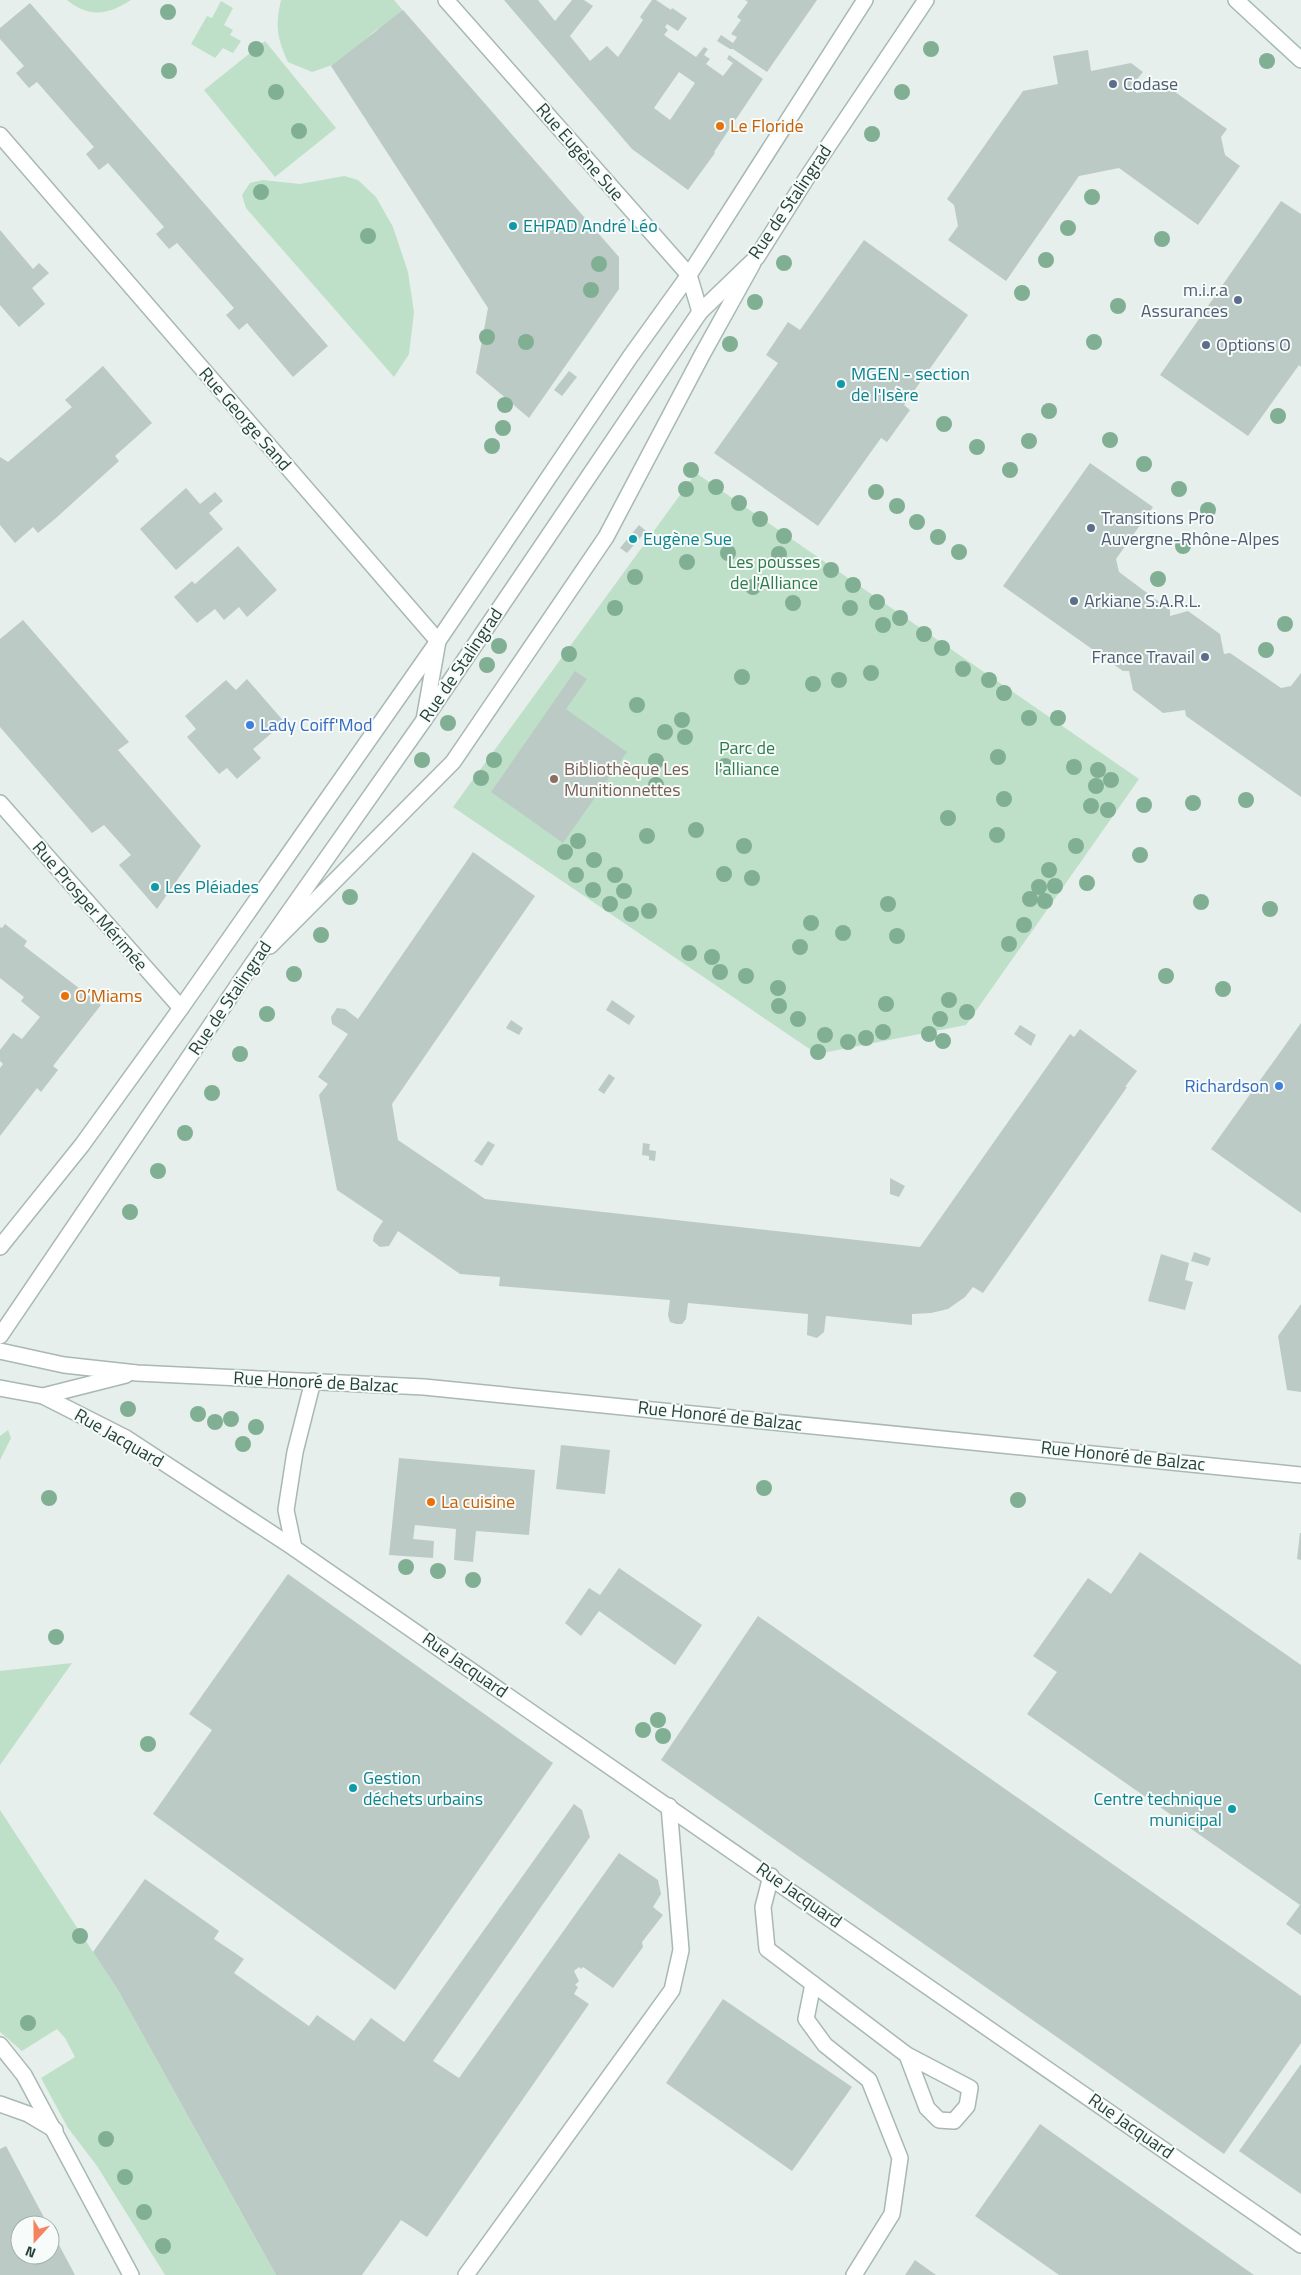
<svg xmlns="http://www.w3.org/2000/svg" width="1301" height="2275" viewBox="0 0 1301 2275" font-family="'Titillium Web',sans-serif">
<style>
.green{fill:#bfe0c8}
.building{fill:#bbcac4;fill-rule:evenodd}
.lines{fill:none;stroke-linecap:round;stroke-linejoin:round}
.service-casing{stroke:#a8b8b2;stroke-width:18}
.minor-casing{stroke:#a8b8b2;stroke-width:18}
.tertiary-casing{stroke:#a8b8b2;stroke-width:18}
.secondary-casing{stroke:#a4bbb3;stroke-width:18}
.service{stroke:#fff;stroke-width:15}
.minor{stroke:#fff;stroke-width:15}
.tertiary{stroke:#fff;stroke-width:15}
.secondary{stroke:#fff;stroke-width:15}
.tree{fill:#80af93}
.service-dot{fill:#5c6f8a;stroke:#f7fbf9;stroke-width:2}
.food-dot{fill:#e8710a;stroke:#f7fbf9;stroke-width:2}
.culture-dot{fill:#0f9aa8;stroke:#f7fbf9;stroke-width:2}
.shop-dot{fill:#3f7fe0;stroke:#f7fbf9;stroke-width:2}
.education-dot{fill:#8d6e63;stroke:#f7fbf9;stroke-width:2}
.labels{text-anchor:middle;stroke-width:4;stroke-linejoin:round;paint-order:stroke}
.service-label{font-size:18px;fill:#4e5e75;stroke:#f7fbf9;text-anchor:start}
.food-label{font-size:18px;fill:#c56008;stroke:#f7fbf9;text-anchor:start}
.street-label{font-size:18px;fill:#24423a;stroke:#f7fbf9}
.culture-label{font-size:18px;fill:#0d838f;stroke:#f7fbf9;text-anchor:start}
.park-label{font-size:18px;fill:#2d7a4b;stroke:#f7fbf9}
.shop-label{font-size:18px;fill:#366cbe;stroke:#f7fbf9;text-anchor:start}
.education-label{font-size:18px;fill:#785e54;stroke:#f7fbf9;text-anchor:start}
</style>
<rect width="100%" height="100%" fill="#e6efeb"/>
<g class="green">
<path d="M67,0H131C108,15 89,18 67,0Z"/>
<path d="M281,0H394L411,20L376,30L338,63L312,72L288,62C277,38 275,26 281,0Z"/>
<polygon points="221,1 233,8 224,25 233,30 230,35 241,41 233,53 223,48 215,58 191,44 207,16 212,18"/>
<polygon points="265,41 336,128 275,177 204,90"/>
<polygon points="344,176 358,180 376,197 393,227 408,272 414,312 409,354 394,377 246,208 242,195 250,183 263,180 300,184"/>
<polygon points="696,473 1139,779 966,1025 817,1054 453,807"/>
<polygon points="8,1430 11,1438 0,1460 0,1436"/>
<polygon points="72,1663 0,1765 0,1671"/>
<polygon points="0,1810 118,1990 276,2275 165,2275 97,2166 68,2128 41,2078 75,2057 65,2038 57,2029 22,2051 0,2032"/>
</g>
<g class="building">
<path d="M504,0H538L555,21L572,0H584L593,6L570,36L590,61L607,46L618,57L643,20L640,17L652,0H656L671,10L672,8L687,18L678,31L667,24L665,27L668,30L664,35L696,57L704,47L708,49L704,55L710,59L706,64L723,76L733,63L727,59L729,55L763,79L714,152L715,153L688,190L632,149ZM679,72L695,83L670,120L654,108Z"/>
<polygon points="745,0 817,0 767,72 733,49 730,49 717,41 721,35 733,43 737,37 731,34 741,20 737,17 748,2"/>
<polygon points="30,3 328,346 293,377 247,323 239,330 226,315 234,308 177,243 169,249 156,234 164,227 108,163 99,170 86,154 94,147 37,82 29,88 16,73 24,66 0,39 0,28"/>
<polygon points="403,10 619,257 619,289 529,418 476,373 488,308 331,66"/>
<polygon points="1088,50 1091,71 1131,63 1143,72 1134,83 1136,93 1171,89 1227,129 1221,137 1225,155 1240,166 1198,225 1119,168 1079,176 1006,281 948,240 958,226 954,205 947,199 1023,91 1058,84 1053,56"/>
<polygon points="1281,201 1301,214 1301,367 1299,365 1248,436 1160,375"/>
<polygon points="0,230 33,269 39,263 49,273 32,288 45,304 19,327 0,305"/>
<polygon points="864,240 968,315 904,405 910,410 887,442 881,438 818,526 714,453 778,363 766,355 788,322 800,330"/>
<polygon points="103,366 152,423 115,456 119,461 56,518 38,533 33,527 15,543 0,525 0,457 8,462 72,407 65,400"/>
<polygon points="569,371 577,377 562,396 554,390"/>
<polygon points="1090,463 1153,507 1116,559 1119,572 1170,610 1170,616 1188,611 1220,634 1224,654 1230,653 1281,688 1291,686 1301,673 1301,797 1186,716 1185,710 1163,713 1133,690 1129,671 1123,671 1003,586"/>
<polygon points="186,488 200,504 215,492 223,501 209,513 223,529 176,570 140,529"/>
<polygon points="639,525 646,531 627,553 620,548"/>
<polygon points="238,546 277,590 247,617 239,607 224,620 215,609 197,623 174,597 192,581 195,584"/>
<polygon points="23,620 129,742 118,750 201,846 157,909 119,865 131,855 104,825 92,833 0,727 0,639"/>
<polygon points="575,671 587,679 566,709 627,752 563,843 491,792"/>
<polygon points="247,679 286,724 281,730 274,731 253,749 261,758 237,779 227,768 219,774 187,737 196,729 185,716 226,680 236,690"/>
<polygon points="473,852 535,896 392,1104 398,1140 485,1199 920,1247 1070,1034 1074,1037 1080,1029 1137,1071 1125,1087 1127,1087 983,1293 973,1287 965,1297 948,1309 931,1313 912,1314 912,1325 826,1316 824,1332 817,1338 807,1335 808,1314 688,1303 686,1319 682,1324 676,1324 670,1322 668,1315 670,1300 499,1286 500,1277 460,1274 398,1231 389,1246 380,1247 373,1241 374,1235 383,1221 337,1190 319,1095 328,1084 318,1077 348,1034 332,1024 331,1017 337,1008 345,1009 358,1019"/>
<polygon points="5,924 27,941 24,946 101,1005 53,1066 58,1070 41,1092 37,1088 0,1136 0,1068 3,1064 0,1061 0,1050 13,1033 22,1039 40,1017 21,1001 24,997 0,978 0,927 2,928"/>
<polygon points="612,1000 635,1016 629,1025 606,1010"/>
<polygon points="511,1020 523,1028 519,1035 506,1028"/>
<polygon points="1301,1023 1301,1213 1211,1149"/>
<polygon points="1020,1025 1036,1035 1031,1046 1014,1034"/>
<polygon points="609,1074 615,1078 604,1094 598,1090"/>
<polygon points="488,1141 495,1145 482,1166 474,1161"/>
<polygon points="643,1143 650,1144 649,1150 656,1151 655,1161 649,1160 649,1156 642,1155"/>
<polygon points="890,1178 905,1186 899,1197 890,1194"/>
<polygon points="1194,1252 1211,1258 1208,1266 1191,1261"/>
<polygon points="1161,1254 1189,1263 1185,1280 1193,1282 1185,1310 1148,1301"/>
<polygon points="1301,1304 1301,1392 1287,1390 1278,1336"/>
<polygon points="561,1445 610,1450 605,1494 556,1489"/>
<polygon points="399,1458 535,1470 529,1535 476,1531 473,1562 454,1560 456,1529 415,1525 413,1539 434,1541 433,1558 389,1555"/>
<polygon points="1300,1533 1301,1533 1301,1560 1297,1559"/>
<polygon points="1140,1552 1301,1665 1301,1935 1286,1924 1300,1905 1027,1714 1057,1672 1033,1656 1088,1578 1111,1594"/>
<polygon points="619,1568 702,1625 675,1665 599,1611 581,1636 565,1623 589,1588 600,1595"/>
<polygon points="288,1574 553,1763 395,1990 153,1814 212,1730 189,1714"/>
<polygon points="758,1616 1301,1996 1301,2043 1224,2154 661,1760"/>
<polygon points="574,1804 582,1810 590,1837 433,2061 459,2078 619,1853 658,1880 661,1894 653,1907 663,1915 642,1942 643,1947 613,1988 583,1967 581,1969 579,1967 574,1971 579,1981 575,1985 578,1987 574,1994 589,2004 427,2237 401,2220 362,2275 276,2275 118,1990 93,1952 145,1879 219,1931 214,1939 244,1959 234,1973 309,2026 317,2015 354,2041 371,2018 404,2042"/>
<polygon points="723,1999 852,2087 792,2171 666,2083"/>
<polygon points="1301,2064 1301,2194 1239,2151"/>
<polygon points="1040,2124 1254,2275 1059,2275 975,2216"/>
<polygon points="6,2146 48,2225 20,2225 20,2255 50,2255 50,2228 75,2275 0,2275 0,2149"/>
<polygon points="915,2260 936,2275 905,2275"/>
</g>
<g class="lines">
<defs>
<g id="service">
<polyline points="270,946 453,762 606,537 702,355 753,263"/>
<polyline points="771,1876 763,1907 767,1949 907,2055 927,2108 939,2120 954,2121 967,2106 970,2088 907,2055"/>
<polyline points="813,1984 806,2019 825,2045 869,2080 900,2158 892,2214 854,2275"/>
<polyline points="466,2275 672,1990 681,1950 669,1806"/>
</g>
<g id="minor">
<polyline points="446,0 689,275 700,312"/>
<polyline points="0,135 438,641 424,720"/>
<polyline points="0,803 181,1008"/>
<polyline points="0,1351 64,1365 137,1373 424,1387 1301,1475"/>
<polyline points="0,1388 43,1396 126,1375"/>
<polyline points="43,1396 126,1438 294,1548 1301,2245"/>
<polyline points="294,1548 286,1510 295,1452 313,1381"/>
<polyline points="0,2045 24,2075 131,2275"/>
<polyline points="0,2104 28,2114 55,2130"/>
</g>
<g id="tertiary">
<polyline points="0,1247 82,1145 181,1008 438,641 630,357 689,275 865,0"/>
<polyline points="0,1336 253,963 424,720 700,312 757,257 808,176 926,0"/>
</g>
<polyline id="secondary" points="1236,0 1301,60"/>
</defs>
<use href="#service" class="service-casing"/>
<use href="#minor" class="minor-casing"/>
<use href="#tertiary" class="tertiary-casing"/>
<use href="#secondary" class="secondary-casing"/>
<use href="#service" class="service"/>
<use href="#minor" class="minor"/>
<use href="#tertiary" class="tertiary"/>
<use href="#secondary" class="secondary"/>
</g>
<g class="tree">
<circle cx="168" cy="12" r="8"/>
<circle cx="256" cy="49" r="8"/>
<circle cx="931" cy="49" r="8"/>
<circle cx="1267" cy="61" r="8"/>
<circle cx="169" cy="71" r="8"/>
<circle cx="276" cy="92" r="8"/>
<circle cx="902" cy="92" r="8"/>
<circle cx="299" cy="131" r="8"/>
<circle cx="872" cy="134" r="8"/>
<circle cx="261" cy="192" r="8"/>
<circle cx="1092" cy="197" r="8"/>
<circle cx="1068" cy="228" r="8"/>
<circle cx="368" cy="236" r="8"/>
<circle cx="1162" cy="239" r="8"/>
<circle cx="1046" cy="260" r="8"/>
<circle cx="784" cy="263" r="8"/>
<circle cx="599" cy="264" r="8"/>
<circle cx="591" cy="290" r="8"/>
<circle cx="1022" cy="293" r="8"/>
<circle cx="755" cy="302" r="8"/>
<circle cx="1118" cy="306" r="8"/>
<circle cx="487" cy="337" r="8"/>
<circle cx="526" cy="342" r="8"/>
<circle cx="1094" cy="342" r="8"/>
<circle cx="730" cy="344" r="8"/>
<circle cx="505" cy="405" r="8"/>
<circle cx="1049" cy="411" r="8"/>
<circle cx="1278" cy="416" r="8"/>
<circle cx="944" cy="424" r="8"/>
<circle cx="503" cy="428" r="8"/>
<circle cx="1110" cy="440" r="8"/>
<circle cx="1029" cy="441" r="8"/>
<circle cx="492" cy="446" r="8"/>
<circle cx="977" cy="447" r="8"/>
<circle cx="1144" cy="464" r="8"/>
<circle cx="691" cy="470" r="8"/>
<circle cx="1010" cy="470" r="8"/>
<circle cx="716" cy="487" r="8"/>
<circle cx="686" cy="489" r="8"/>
<circle cx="1179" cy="489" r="8"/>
<circle cx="876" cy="492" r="8"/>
<circle cx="739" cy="503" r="8"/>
<circle cx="897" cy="506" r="8"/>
<circle cx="1208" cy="510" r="8"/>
<circle cx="760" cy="519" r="8"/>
<circle cx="917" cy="522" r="8"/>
<circle cx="784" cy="536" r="8"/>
<circle cx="938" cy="537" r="8"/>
<circle cx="1183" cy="546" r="8"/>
<circle cx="959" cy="552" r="8"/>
<circle cx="728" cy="553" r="8"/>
<circle cx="779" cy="554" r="8"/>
<circle cx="687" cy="562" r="8"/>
<circle cx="831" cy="570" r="8"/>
<circle cx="635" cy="577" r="8"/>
<circle cx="1158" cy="579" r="8"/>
<circle cx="853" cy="585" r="8"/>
<circle cx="753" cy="587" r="8"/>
<circle cx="877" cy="602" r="8"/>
<circle cx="793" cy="603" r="8"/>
<circle cx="615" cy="608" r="8"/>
<circle cx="850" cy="608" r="8"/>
<circle cx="900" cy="618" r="8"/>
<circle cx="1285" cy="624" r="8"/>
<circle cx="883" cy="625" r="8"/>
<circle cx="924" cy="634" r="8"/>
<circle cx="499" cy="646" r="8"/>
<circle cx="942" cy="648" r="8"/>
<circle cx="1266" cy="650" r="8"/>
<circle cx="569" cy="654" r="8"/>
<circle cx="487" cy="665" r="8"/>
<circle cx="963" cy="669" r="8"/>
<circle cx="871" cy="673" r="8"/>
<circle cx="742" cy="677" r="8"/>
<circle cx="839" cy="680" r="8"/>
<circle cx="989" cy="680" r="8"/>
<circle cx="813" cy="684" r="8"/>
<circle cx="1004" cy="693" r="8"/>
<circle cx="637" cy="705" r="8"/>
<circle cx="1029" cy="718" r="8"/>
<circle cx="1058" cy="718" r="8"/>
<circle cx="682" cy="720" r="8"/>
<circle cx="448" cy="723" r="8"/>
<circle cx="665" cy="732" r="8"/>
<circle cx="685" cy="737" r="8"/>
<circle cx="998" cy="757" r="8"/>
<circle cx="422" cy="760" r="8"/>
<circle cx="494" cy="760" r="8"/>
<circle cx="656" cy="761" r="8"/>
<circle cx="725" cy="766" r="8"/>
<circle cx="1074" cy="767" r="8"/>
<circle cx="1098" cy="770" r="8"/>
<circle cx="481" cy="778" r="8"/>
<circle cx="1111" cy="780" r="8"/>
<circle cx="656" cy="785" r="8"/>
<circle cx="1096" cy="786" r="8"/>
<circle cx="1004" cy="799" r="8"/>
<circle cx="1246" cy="800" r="8"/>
<circle cx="1193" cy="803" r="8"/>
<circle cx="1144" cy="805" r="8"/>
<circle cx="1091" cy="806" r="8"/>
<circle cx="1108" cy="810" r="8"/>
<circle cx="948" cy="818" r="8"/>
<circle cx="696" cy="830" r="8"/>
<circle cx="997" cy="835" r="8"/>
<circle cx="647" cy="836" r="8"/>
<circle cx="578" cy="841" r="8"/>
<circle cx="744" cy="846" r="8"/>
<circle cx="1076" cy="846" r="8"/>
<circle cx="565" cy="852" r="8"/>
<circle cx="1140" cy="855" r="8"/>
<circle cx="594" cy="860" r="8"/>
<circle cx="1049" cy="870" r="8"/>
<circle cx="724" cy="874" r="8"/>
<circle cx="576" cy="875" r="8"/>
<circle cx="615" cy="875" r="8"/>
<circle cx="752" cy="878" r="8"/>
<circle cx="1087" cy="883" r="8"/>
<circle cx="1055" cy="886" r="8"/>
<circle cx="1039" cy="887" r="8"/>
<circle cx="593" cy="890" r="8"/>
<circle cx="624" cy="891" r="8"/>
<circle cx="350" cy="897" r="8"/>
<circle cx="1030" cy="899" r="8"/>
<circle cx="1045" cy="901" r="8"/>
<circle cx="1201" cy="902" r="8"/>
<circle cx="610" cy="904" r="8"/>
<circle cx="888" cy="904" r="8"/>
<circle cx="1270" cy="909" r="8"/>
<circle cx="649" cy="911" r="8"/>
<circle cx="631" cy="914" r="8"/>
<circle cx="811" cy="923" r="8"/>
<circle cx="1024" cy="925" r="8"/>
<circle cx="843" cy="933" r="8"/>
<circle cx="321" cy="935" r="8"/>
<circle cx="897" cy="936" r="8"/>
<circle cx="1009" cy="944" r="8"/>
<circle cx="800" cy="947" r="8"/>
<circle cx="689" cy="953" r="8"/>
<circle cx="712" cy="957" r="8"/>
<circle cx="720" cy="972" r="8"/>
<circle cx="294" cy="974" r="8"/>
<circle cx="746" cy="976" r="8"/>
<circle cx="1166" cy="976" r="8"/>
<circle cx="778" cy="988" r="8"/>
<circle cx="1223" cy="989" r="8"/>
<circle cx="949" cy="1000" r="8"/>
<circle cx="886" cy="1004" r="8"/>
<circle cx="779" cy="1006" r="8"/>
<circle cx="967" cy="1012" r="8"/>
<circle cx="267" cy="1014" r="8"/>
<circle cx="798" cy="1019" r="8"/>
<circle cx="940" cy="1019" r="8"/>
<circle cx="883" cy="1032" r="8"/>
<circle cx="929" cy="1034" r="8"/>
<circle cx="825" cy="1035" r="8"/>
<circle cx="866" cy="1038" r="8"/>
<circle cx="943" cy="1041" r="8"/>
<circle cx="848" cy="1042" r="8"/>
<circle cx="818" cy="1052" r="8"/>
<circle cx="240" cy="1054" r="8"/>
<circle cx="212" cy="1093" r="8"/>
<circle cx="185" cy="1133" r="8"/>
<circle cx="158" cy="1171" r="8"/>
<circle cx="130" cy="1212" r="8"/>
<circle cx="128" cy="1409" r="8"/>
<circle cx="198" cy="1414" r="8"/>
<circle cx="231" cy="1419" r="8"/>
<circle cx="215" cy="1422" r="8"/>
<circle cx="256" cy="1427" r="8"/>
<circle cx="243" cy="1444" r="8"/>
<circle cx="764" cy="1488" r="8"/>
<circle cx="49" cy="1498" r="8"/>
<circle cx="1018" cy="1500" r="8"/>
<circle cx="406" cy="1567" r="8"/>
<circle cx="438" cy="1571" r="8"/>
<circle cx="473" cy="1580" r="8"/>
<circle cx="56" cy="1637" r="8"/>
<circle cx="658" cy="1720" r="8"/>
<circle cx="643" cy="1730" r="8"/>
<circle cx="663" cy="1736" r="8"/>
<circle cx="148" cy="1744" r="8"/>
<circle cx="80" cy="1936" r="8"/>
<circle cx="28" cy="2023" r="8"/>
<circle cx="106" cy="2139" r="8"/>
<circle cx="125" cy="2177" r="8"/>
<circle cx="144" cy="2212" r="8"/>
<circle cx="163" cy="2246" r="8"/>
</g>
<g class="service-dot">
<circle cx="1113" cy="84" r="5"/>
<circle cx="1238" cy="300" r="5"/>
<circle cx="1206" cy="345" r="5"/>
<circle cx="1091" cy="528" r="5"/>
<circle cx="1074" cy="601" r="5"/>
<circle cx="1205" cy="657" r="5"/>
</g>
<g class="food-dot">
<circle cx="720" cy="126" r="5"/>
<circle cx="65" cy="996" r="5"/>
<circle cx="431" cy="1502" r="5"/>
</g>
<g class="culture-dot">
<circle cx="513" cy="226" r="5"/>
<circle cx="841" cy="384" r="5"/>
<circle cx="633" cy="539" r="5"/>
<circle cx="155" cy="887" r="5"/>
<circle cx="353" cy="1788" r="5"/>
<circle cx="1232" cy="1809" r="5"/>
</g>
<g class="shop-dot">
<circle cx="250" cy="725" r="5"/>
<circle cx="1279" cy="1086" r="5"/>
</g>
<circle class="education-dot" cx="554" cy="779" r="5"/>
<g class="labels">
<g class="service-label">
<text x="1123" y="90">Codase</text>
<text x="1228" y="296" text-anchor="end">m.i.r.a<tspan x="1228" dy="21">Assurances</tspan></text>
<text x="1216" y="351">Options O</text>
<text x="1101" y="524">Transitions Pro<tspan x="1101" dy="21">Auvergne-Rhône-Alpes</tspan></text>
<text x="1084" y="607">Arkiane S.A.R.L.</text>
<text x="1195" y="663" text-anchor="end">France Travail</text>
</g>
<g class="food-label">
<text x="730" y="132">Le Floride</text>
<text x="75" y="1002">O’Miams</text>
<text x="441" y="1508">La cuisine</text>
</g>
<g class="street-label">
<text transform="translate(580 152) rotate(49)" y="6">Rue Eugène Sue</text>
<text transform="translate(790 202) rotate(-56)" y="6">Rue de Stalingrad</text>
<text transform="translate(245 419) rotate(49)" y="6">Rue George Sand</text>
<text transform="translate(461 665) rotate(-56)" y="6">Rue de Stalingrad</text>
<text transform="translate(90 906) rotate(49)" y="6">Rue Prosper Mérimée</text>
<text transform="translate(230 998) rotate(-56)" y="6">Rue de Stalingrad</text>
<text transform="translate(316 1382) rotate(3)" y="6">Rue Honoré de Balzac</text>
<text transform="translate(720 1416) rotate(6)" y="6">Rue Honoré de Balzac</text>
<text transform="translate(119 1438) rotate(30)" y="6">Rue Jacquard</text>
<text transform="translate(1123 1456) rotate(6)" y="6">Rue Honoré de Balzac</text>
<text transform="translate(465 1665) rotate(35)" y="6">Rue Jacquard</text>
<text transform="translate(799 1895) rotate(35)" y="6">Rue Jacquard</text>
<text transform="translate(1131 2126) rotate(35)" y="6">Rue Jacquard</text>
</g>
<g class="culture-label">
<text x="523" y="232">EHPAD André Léo</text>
<text x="851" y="380">MGEN - section<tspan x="851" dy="21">de l'Isère</tspan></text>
<text x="643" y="545">Eugène Sue</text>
<text x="165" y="893">Les Pléiades</text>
<text x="363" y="1784">Gestion<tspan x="363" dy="21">déchets urbains</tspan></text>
<text x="1222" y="1805" text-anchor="end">Centre technique<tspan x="1222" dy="21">municipal</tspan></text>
</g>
<g class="park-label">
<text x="774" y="568">Les pousses<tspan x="774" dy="21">de l'Alliance</tspan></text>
<text x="747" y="754">Parc de<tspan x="747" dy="21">l'alliance</tspan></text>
</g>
<g class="shop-label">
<text x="260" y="731">Lady Coiff'Mod</text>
<text x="1269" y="1092" text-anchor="end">Richardson</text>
</g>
<g class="education-label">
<text x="564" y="775">Bibliothèque Les<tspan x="564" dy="21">Munitionnettes</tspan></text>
</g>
</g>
<g transform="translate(35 2240) rotate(201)"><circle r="24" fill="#f7fbf9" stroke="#a3b1ad"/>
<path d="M0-4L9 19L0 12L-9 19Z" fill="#f4845f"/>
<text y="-8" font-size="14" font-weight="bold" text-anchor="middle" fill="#24423a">N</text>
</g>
</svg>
